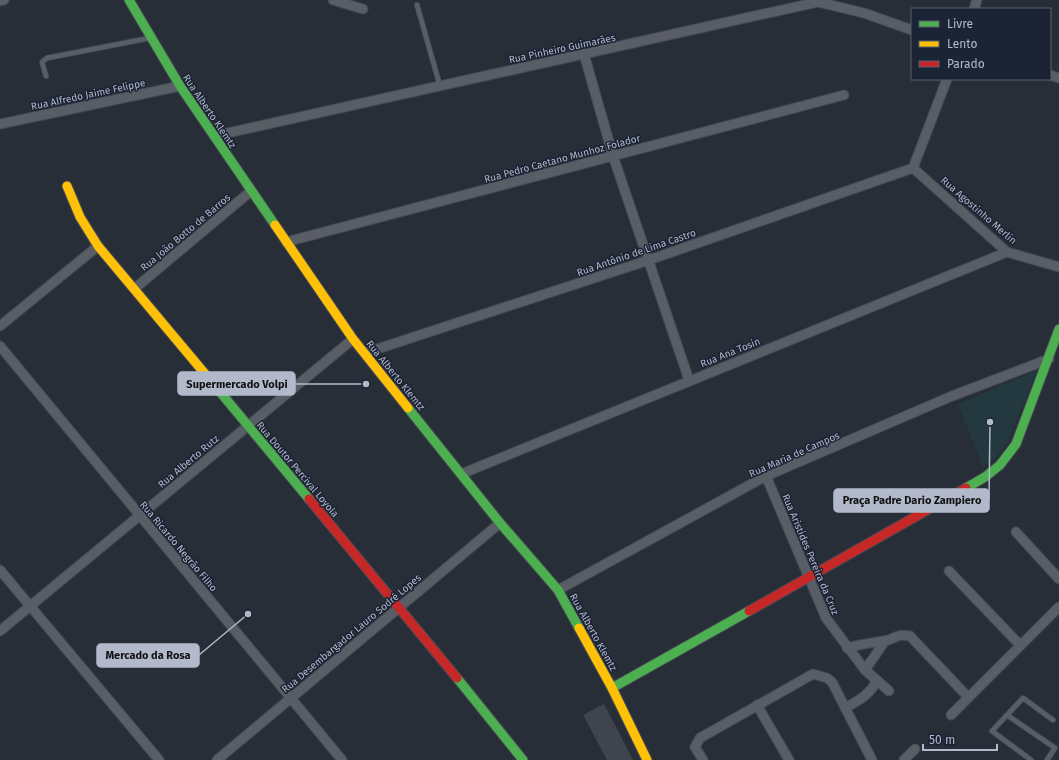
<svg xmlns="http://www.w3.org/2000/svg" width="1059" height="760" viewBox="0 0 1059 760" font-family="'Fira Sans',sans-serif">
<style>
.green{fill:#24383f}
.building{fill:#40444e}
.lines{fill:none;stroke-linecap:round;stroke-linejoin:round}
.lane-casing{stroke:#454951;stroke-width:6}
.street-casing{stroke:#454951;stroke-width:11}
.fast-casing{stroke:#454951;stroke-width:11}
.slow-casing{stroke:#454951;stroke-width:11}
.jam-casing{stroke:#454951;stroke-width:11}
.lane{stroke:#585d66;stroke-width:4.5}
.street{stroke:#585d66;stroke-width:9}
.fast{stroke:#4caf50;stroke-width:9}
.slow{stroke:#ffc107;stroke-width:9}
.jam{stroke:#c62828;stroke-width:9}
.labels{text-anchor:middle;stroke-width:3;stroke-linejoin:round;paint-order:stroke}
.street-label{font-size:10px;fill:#b1b9ca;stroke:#1b2334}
.leader{fill:none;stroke:#b1b9ca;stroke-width:1.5}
.callout-dot{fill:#b1b9ca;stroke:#1b2334;stroke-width:1.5}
.callout{fill:#b1b9ca;stroke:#b1b9ca;stroke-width:1.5}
.callout-label{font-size:11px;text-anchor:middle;font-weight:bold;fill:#111}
</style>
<rect width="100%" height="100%" fill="#282e38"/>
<polygon class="green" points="1037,370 1008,441 996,458 983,466 958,404"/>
<polygon class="building" points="604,704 633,760 607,760 583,715"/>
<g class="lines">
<defs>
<g id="lane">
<polyline points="417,5 440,86"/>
<polyline points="46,76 42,62 47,58 150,38"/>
<polyline points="1007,715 1055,748 1047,760"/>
<polyline points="1031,760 992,731 1023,698 1053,720"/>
</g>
<g id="street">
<polyline points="333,0 363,9"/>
<polyline points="0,1 4,0"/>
<polyline points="974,9 977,0"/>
<polyline points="584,54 613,156 689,380"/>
<polyline points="1050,75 1059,78"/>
<polyline points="0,124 180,86"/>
<polyline points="214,136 818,2 864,13 912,30"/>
<polyline points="913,168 1007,252 1059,267"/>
<polyline points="913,168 947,79"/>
<polyline points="286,242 844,95"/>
<polyline points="134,289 251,191"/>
<polyline points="0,326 98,246"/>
<polyline points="0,346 342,760"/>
<polyline points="365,353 649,260 913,168"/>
<polyline points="461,474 1007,252"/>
<polyline points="766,476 826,618 865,670 889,691"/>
<polyline points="1016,532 1059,579"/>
<polyline points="0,570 159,760"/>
<polyline points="949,571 1020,645"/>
<polyline points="558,590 766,476 952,396 1049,359"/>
<polyline points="0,631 353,339"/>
<path d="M847,648C860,644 871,643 884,641C896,639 896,633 910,636L968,697"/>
<polyline points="865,670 885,641"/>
<polyline points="757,705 789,760"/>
<path d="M845,708C858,701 871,694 877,680"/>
<polyline points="951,715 1059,607"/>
<polyline points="217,760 500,523"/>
<polyline points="703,760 695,747 700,738 813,674 827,678 832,682 872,760"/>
<polyline points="904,760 915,749"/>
</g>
<g id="fast">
<polyline points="129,0 180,86 275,225"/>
<polyline points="211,381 309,499"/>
<polyline points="408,408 500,523 558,590 579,628"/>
<polyline points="966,488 985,477 1000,465 1016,444 1059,329"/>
<polyline points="457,678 523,760"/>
<polyline points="612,688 749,611"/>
</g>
<g id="slow">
<polyline points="67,186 80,217 98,246 211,381"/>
<polyline points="275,225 353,339 408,408"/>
<polyline points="579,628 612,688 647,760"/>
</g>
<g id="jam">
<polyline points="309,499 457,678"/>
<polyline points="749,611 966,488"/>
</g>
</defs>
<use href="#lane" class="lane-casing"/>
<use href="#street" class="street-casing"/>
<use href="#fast" class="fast-casing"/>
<use href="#slow" class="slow-casing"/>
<use href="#jam" class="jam-casing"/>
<use href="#lane" class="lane"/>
<use href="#street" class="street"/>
<use href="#fast" class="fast"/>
<use href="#slow" class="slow"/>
<use href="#jam" class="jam"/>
</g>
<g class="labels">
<g class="street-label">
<text transform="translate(562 48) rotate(-12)" y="4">Rua Pinheiro Guimarães</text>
<text transform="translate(88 94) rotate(-12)" y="4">Rua Alfredo Jaime Felippe</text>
<text transform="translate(210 111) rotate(56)" y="4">Rua Alberto Klemtz</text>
<text transform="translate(562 158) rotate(-15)" y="4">Rua Pedro Caetano Munhoz Folador</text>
<text transform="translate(979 210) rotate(41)" y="4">Rua Agostinho Merlin</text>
<text transform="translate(185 232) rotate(-40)" y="4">Rua João Botto de Barros</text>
<text transform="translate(636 252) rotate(-19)" y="4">Rua Antônio de Lima Castro</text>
<text transform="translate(730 352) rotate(-22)" y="4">Rua Ana Tosin</text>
<text transform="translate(396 375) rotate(51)" y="4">Rua Alberto Klemtz</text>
<text transform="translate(794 454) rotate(-24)" y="4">Rua Maria de Campos</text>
<text transform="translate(188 461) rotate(-40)" y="4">Rua Alberto Rutz</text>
<text transform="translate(298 469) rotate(50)" y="4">Rua Doutor Percival Loyola</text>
<text transform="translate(179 546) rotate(50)" y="4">Rua Ricardo Negrão Filho</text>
<text transform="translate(811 554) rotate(67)" y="4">Rua Aristides Pereira da Cruz</text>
<text transform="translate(594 632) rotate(61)" y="4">Rua Alberto Klemtz</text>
<text transform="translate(351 633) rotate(-40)" y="4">Rua Desembargador Lauro Sodré Lopes</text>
</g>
</g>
<path class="leader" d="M366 384L295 384M990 422L989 500M248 614L199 655"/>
<g class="callout-dot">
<circle cx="366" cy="384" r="4"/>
<circle cx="990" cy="422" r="4"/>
<circle cx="248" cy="614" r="4"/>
</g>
<g class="callout">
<rect x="178" y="372" width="117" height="23" rx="4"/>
<rect x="834" y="489" width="155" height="23" rx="4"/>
<rect x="97" y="644" width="102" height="23" rx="4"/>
</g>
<g class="callout-label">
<text x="237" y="388">Supermercado Volpi</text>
<text x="912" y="504">Praça Padre Dario Zampiero</text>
<text x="148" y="659">Mercado da Rosa</text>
</g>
<rect x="911" y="8" width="140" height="72" fill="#1b2334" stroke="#575f70"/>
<rect x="919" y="21" width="20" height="6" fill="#4caf50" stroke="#575f70"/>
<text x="947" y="28" font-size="12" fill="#b1b9ca">Livre</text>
<rect x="919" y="41" width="20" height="6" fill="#ffc107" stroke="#575f70"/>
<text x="947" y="48" font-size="12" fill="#b1b9ca">Lento</text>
<rect x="919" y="61" width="20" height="6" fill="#c62828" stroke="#575f70"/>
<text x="947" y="68" font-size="12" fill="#b1b9ca">Parado</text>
<path d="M923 744v6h74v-6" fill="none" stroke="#b1b9ca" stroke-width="2"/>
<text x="929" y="744" font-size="12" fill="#b1b9ca" stroke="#1b2334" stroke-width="3" paint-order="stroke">50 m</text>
</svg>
